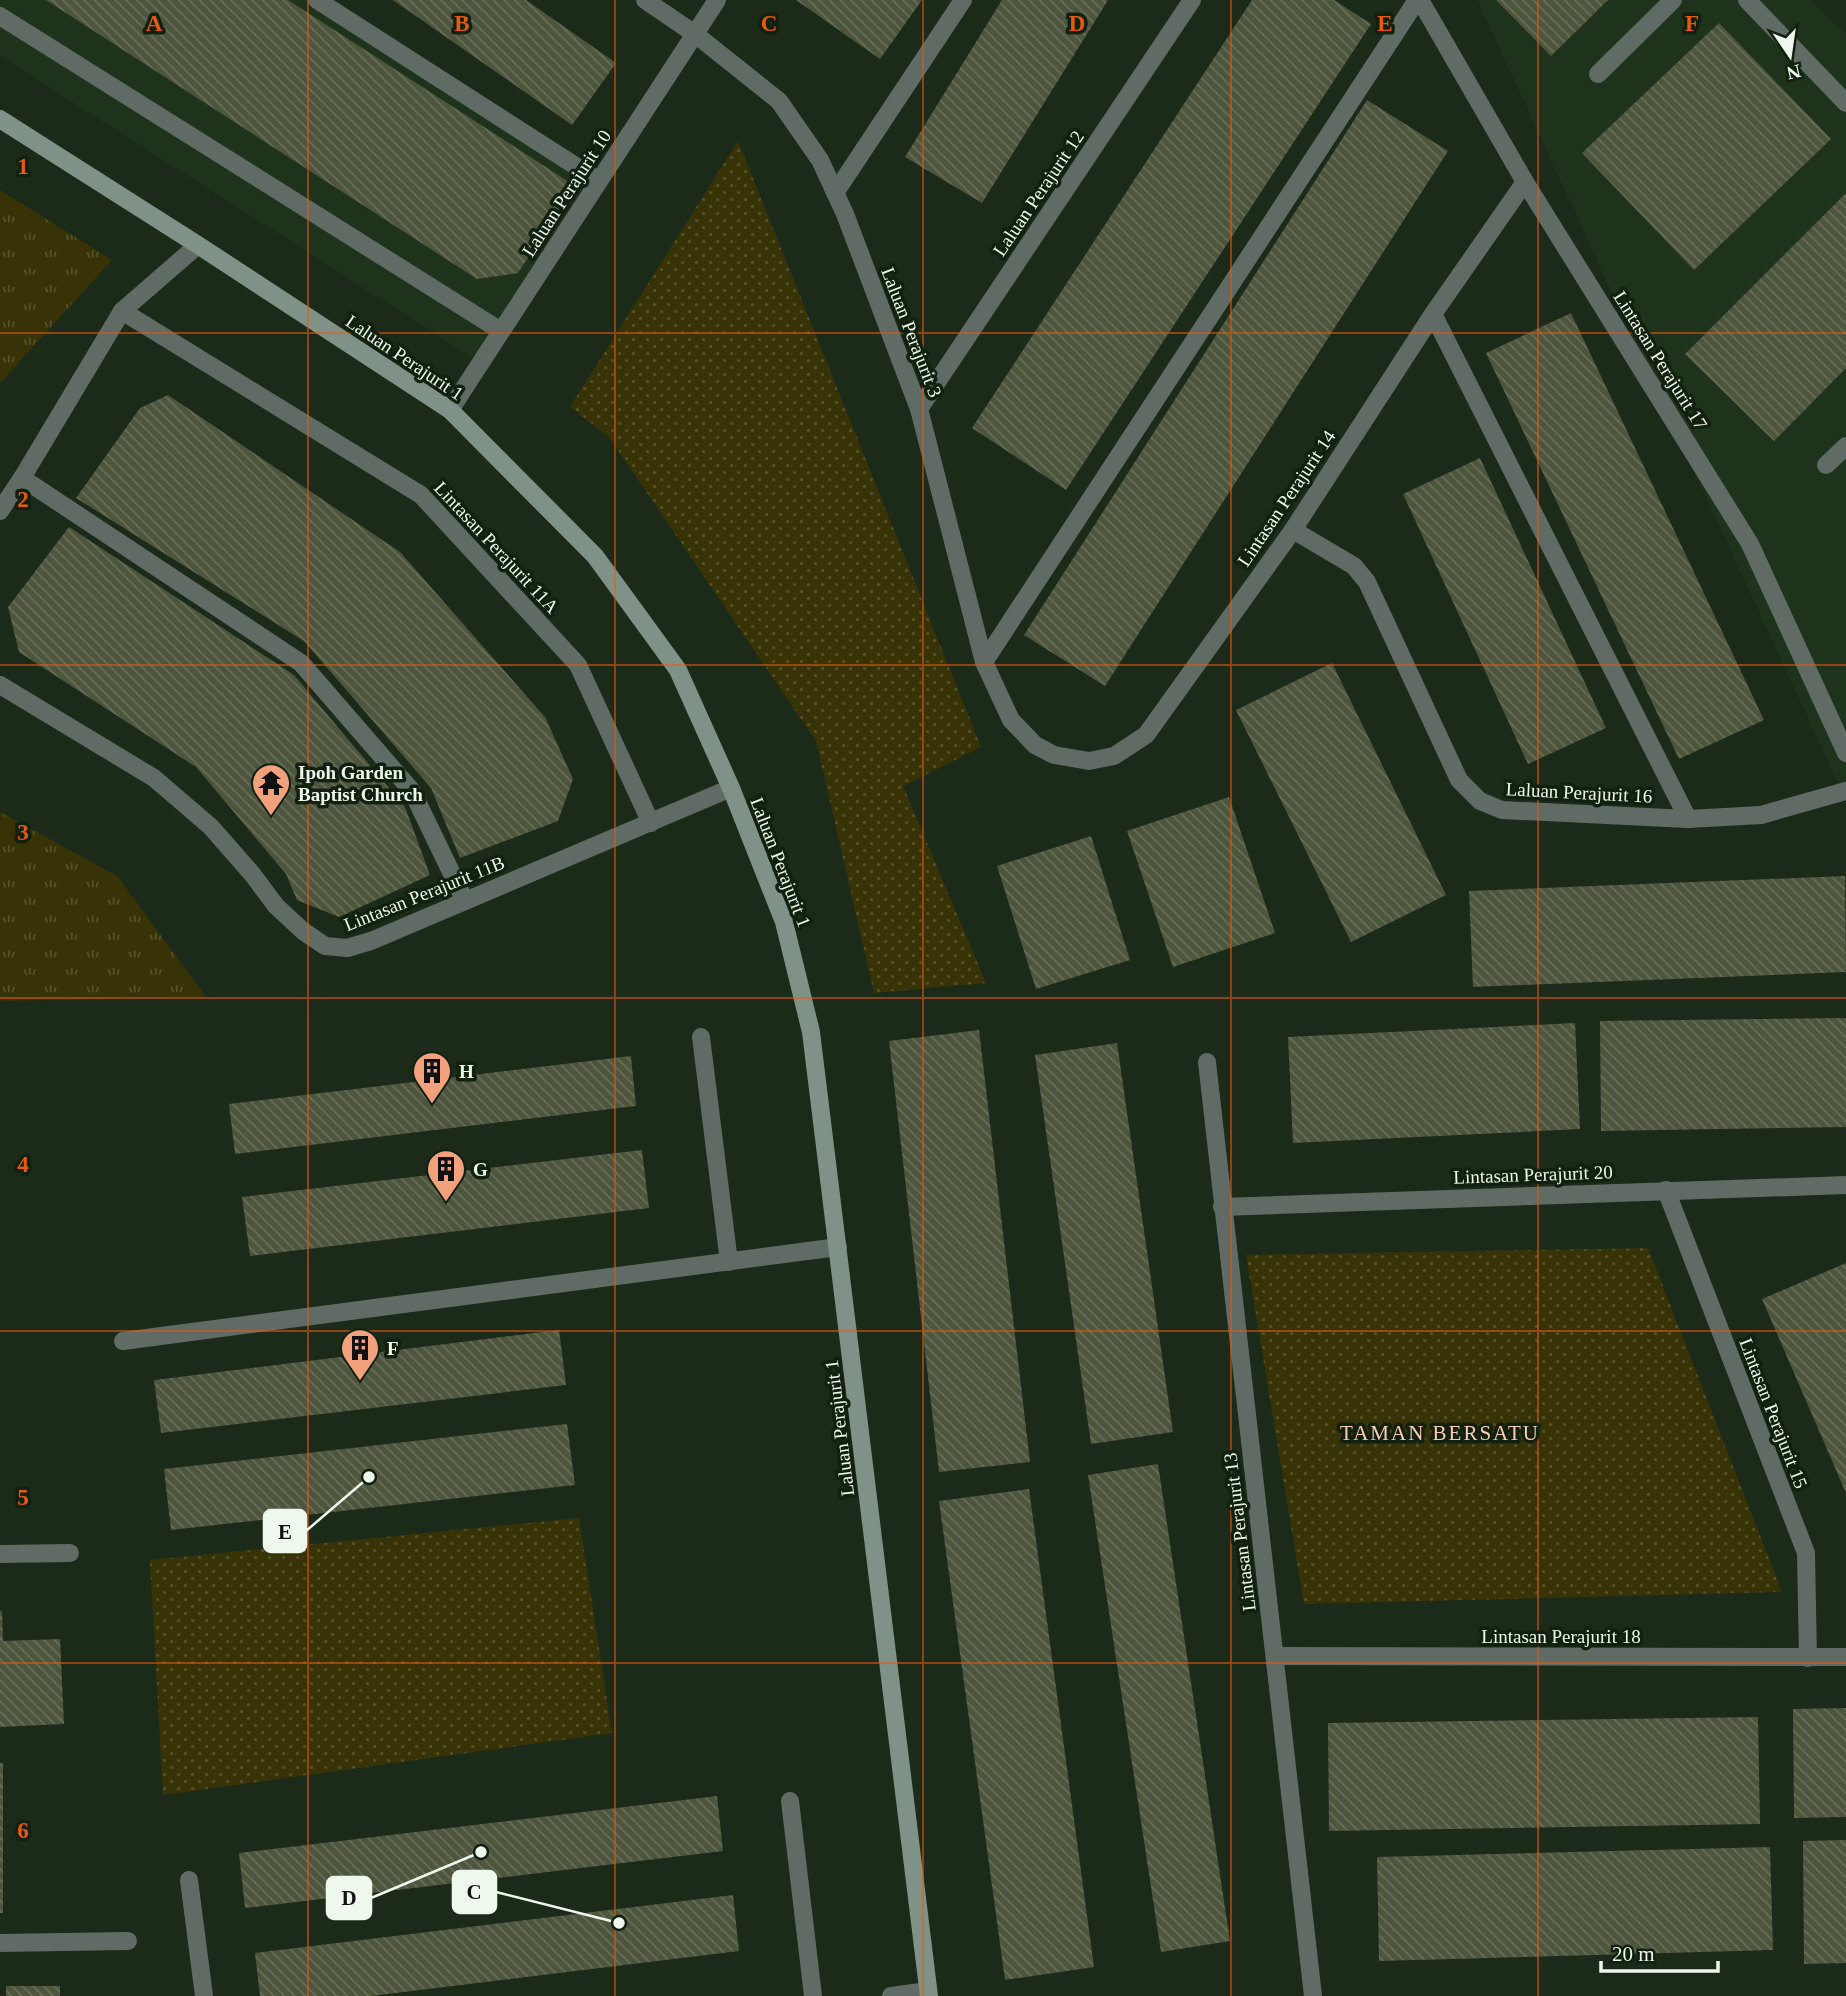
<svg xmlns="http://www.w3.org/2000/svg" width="1846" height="1996" viewBox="0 0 1846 1996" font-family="Georgia,serif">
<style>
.built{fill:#1f331c}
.grass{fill:url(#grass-tufts)}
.park{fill:url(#park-dots)}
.building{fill:url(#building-back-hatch)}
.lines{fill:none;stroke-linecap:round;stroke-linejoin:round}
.lane{stroke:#5f6b64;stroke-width:18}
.street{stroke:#5f6b64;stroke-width:18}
.secondary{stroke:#809287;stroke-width:18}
.grid{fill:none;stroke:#e8590c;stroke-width:2;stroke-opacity:0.55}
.labels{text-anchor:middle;stroke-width:7;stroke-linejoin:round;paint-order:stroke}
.street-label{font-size:19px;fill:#eef8ec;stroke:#12210f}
.poi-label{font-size:19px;font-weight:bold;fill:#eef8ec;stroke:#12210f;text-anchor:start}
.neighbourhood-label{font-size:21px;letter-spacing:2px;fill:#facbb6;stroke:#12210f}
.grid-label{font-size:23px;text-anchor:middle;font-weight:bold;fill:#e8590c;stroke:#12210f;stroke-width:7;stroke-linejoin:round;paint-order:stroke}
.leader{fill:none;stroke:#eef8ec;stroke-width:2.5}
.callout-dot{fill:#eef8ec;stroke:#12210f;stroke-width:2.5}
.callout{fill:#eef8ec;stroke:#eef8ec;stroke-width:2.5}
.callout-label{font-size:21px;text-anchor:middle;font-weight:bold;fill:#111}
</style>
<defs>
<pattern id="grass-tufts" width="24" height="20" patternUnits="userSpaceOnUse" patternTransform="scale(1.75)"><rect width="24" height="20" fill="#383307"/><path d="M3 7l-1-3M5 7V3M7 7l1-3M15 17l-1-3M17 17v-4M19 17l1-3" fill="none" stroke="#55512b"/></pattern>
<pattern id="park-dots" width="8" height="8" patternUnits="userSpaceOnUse" patternTransform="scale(1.75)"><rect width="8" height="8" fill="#383307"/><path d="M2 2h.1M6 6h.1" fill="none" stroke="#55512b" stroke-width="1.8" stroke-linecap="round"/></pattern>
<pattern id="building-back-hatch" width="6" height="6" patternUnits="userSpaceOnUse" patternTransform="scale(1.75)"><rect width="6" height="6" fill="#4e553d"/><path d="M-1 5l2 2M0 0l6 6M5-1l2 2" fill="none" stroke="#686e59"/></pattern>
</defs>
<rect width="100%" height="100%" fill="#1b2a19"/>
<g class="built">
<polygon points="0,0 322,0 602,181 481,363 0,56"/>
<polygon points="1477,0 1810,0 1846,35 1846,801"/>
</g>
<g class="grass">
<polygon points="0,190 112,260 0,383"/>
<polygon points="0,812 117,876 206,997 0,1001"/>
</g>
<g class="park">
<polygon points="738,141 981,747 903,786 986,983 874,993 816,741 609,437 570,407"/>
<polygon points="1648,1248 1782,1592 1304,1604 1246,1255"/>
<polygon points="579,1518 612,1733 163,1795 150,1560"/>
</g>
<g class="building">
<polygon points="46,0 288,0 575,186 518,273 477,279"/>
<polygon points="393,0 526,0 616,63 572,125"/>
<polygon points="796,0 922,0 880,59"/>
<polygon points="1002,0 1108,0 982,203 905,157"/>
<polygon points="1252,0 1334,0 1371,24 1066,490 972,428"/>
<polygon points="1496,0 1608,0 1551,56"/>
<polygon points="1719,23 1831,139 1694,270 1582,153"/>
<polygon points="1367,100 1448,151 1105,686 1024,635"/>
<polygon points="1846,193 1846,368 1774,441 1685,354"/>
<polygon points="1571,313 1764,720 1679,759 1486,353"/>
<polygon points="168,395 400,552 545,717 573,779 558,821 460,858 431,788 304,641 76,498 140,408"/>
<polygon points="1480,458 1606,728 1528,764 1403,494"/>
<polygon points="69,527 294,675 405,807 430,875 339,917 297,900 286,874 196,767 19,652 8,607"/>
<polygon points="1332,663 1446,895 1351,942 1236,710"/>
<polygon points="1229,797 1275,933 1173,967 1127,831"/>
<polygon points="1091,836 1130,960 1036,989 997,866"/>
<polygon points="1845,876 1846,972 1473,987 1469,891"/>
<polygon points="1846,1018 1846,1127 1601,1131 1600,1021"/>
<polygon points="1575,1023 1580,1129 1293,1143 1288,1037"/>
<polygon points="979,1030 1030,1462 939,1472 889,1041"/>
<polygon points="1117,1043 1173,1432 1091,1444 1035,1055"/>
<polygon points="631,1056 636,1106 235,1154 229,1104"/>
<polygon points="642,1150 649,1208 250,1256 242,1197"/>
<polygon points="1846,1263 1846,1493 1762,1299"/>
<polygon points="559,1330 566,1385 161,1433 154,1380"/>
<polygon points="567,1424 575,1485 171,1530 164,1469"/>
<polygon points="1158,1464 1230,1941 1161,1952 1088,1475"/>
<polygon points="1029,1489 1094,1967 1005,1980 939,1501"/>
<polygon points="0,1611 2,1611 3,1641 60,1639 64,1724 0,1727"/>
<polygon points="1846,1708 1846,1817 1794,1818 1793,1709"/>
<polygon points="1758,1717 1760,1824 1329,1831 1328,1723"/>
<rect x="0" y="1763" width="3" height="150"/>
<polygon points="717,1796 723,1851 245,1908 239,1853"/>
<polygon points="1846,1840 1846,1963 1804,1964 1803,1841"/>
<polygon points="1770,1847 1773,1950 1379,1961 1377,1857"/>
<polygon points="733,1895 739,1951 371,1996 260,1996 255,1953"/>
<rect x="6" y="1986" width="54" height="10"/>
</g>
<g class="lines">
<g class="lane">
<polyline points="317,0 599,181"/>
<polyline points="835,193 963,0"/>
<polyline points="1433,314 1688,819"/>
<polyline points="22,478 301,663 412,791 465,901"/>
<polyline points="984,662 1417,0"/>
<polyline points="701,1037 729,1262"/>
<polyline points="123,1341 838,1247"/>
<polyline points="790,1801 813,1996"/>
<polyline points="189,1880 204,1996"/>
<polyline points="891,1996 928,1991"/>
</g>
<g class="street">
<polyline points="645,0 695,34 779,101 820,160 845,214 919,409 984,662 1011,720 1035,745 1054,755 1089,761 1114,756 1146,735 1293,530 1433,314 1525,182"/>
<polyline points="1420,0 1525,182 1750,544 1846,753"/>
<polyline points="1747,0 1846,103"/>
<polyline points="0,16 501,331"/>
<polyline points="1598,74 1673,0"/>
<polyline points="122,311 421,495 578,665 651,823"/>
<polyline points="919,409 1192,0"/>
<polyline points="450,410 717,0"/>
<polyline points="1826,465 1846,446"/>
<polyline points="0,511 22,478 122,311 198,245"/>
<polyline points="1293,530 1354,566 1367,582 1459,780 1480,801 1502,810 1688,819 1761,815 1846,791"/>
<polyline points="0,685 154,778 211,827 253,875 276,906 303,931 325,946 347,948 371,941 731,788"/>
<polyline points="1207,1062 1313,1996"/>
<polyline points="1666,1190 1806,1553 1808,1658"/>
<polyline points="1222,1207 1846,1185"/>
<polyline points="0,1554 70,1553"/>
<polyline points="1275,1656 1846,1657"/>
<polyline points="0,1943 128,1941"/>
</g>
<polyline class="secondary" points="0,119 198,245 450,410 595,556 678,670 731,788 784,922 811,1032 929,1996"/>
</g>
<path class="grid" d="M308,0V1996M615,0V1996M923,0V1996M1231,0V1996M1538,0V1996M0,333H1846M0,665H1846M0,998H1846M0,1331H1846M0,1663H1846"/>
<defs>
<symbol id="temple-pin" viewBox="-11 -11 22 30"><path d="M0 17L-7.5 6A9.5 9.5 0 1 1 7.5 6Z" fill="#f1a17c" stroke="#12210f"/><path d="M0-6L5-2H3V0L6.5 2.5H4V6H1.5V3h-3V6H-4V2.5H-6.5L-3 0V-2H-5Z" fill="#111"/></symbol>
<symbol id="building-pin" viewBox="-11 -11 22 30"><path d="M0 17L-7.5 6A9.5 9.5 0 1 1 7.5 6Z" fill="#f1a17c" stroke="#12210f"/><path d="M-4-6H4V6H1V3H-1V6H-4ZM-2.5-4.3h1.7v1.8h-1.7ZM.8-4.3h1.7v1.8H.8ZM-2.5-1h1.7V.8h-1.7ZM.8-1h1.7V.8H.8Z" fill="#111"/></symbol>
</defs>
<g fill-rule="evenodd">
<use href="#temple-pin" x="249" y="761" width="44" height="60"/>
<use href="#building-pin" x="410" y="1049" width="44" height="60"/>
<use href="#building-pin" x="424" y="1147" width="44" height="60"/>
<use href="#building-pin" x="338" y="1326" width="44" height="60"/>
</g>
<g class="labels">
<g class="street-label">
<text transform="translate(566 193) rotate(-57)" y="7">Laluan Perajurit 10</text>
<text transform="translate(1038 193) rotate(-56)" y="7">Laluan Perajurit 12</text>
<text transform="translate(912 332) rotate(69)" y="7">Laluan Perajurit 3</text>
<text transform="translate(405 357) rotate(34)" y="7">Laluan Perajurit 1</text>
<text transform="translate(1661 360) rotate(58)" y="7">Lintasan Perajurit 17</text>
<text transform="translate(1286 498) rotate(-56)" y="7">Lintasan Perajurit 14</text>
<text transform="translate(497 547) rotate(47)" y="7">Lintasan Perajurit 11A</text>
<text transform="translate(1579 792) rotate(3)" y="7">Laluan Perajurit 16</text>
<text transform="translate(781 862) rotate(69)" y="7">Laluan Perajurit 1</text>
<text transform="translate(424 893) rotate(-22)" y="7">Lintasan Perajurit 11B</text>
<text transform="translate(1533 1174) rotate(-2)" y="7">Lintasan Perajurit 20</text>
<text transform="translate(1774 1413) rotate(69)" y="7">Lintasan Perajurit 15</text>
<text transform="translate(839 1428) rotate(-97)" y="7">Laluan Perajurit 1</text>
<text transform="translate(1239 1532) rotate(-97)" y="7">Lintasan Perajurit 13</text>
<text x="1561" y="1643">Lintasan Perajurit 18</text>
</g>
<g class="poi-label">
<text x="298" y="779">Ipoh Garden<tspan x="298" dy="22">Baptist Church</tspan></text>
<text x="459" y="1078">H</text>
<text x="473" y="1176">G</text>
<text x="387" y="1355">F</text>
</g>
<g class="neighbourhood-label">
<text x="1440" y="1440">TAMAN BERSATU</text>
</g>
</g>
<g class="grid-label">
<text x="154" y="31">A</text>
<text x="462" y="31">B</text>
<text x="769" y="31">C</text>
<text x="1077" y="31">D</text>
<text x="1385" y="31">E</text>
<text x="1692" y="31">F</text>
<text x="23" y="174">1</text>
<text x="23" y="507">2</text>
<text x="23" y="840">3</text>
<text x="23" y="1172">4</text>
<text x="23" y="1505">5</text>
<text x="23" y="1838">6</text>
</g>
<path class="leader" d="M369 1477L306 1531M619 1923L496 1892M481 1852L371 1898"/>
<g class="callout-dot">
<circle cx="369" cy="1477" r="7"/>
<circle cx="619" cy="1923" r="7"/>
<circle cx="481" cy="1852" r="7"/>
</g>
<g class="callout">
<rect x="264" y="1510" width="42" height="42" rx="7"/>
<rect x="453" y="1871" width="43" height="42" rx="7"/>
<rect x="327" y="1877" width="44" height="42" rx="7"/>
</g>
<g class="callout-label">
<text x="285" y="1539">E</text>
<text x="474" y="1899">C</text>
<text x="349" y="1905">D</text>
</g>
<g transform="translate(1790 56) rotate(167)" stroke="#12210f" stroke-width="5" paint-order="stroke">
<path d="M0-5L12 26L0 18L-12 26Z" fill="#eef8ec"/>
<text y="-10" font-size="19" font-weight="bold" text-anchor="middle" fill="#eef8ec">N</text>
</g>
<path d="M1601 1961v10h117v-10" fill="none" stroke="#eef8ec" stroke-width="3.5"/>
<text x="1612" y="1961" font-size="21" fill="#eef8ec" stroke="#12210f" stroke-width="5" paint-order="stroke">20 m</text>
</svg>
